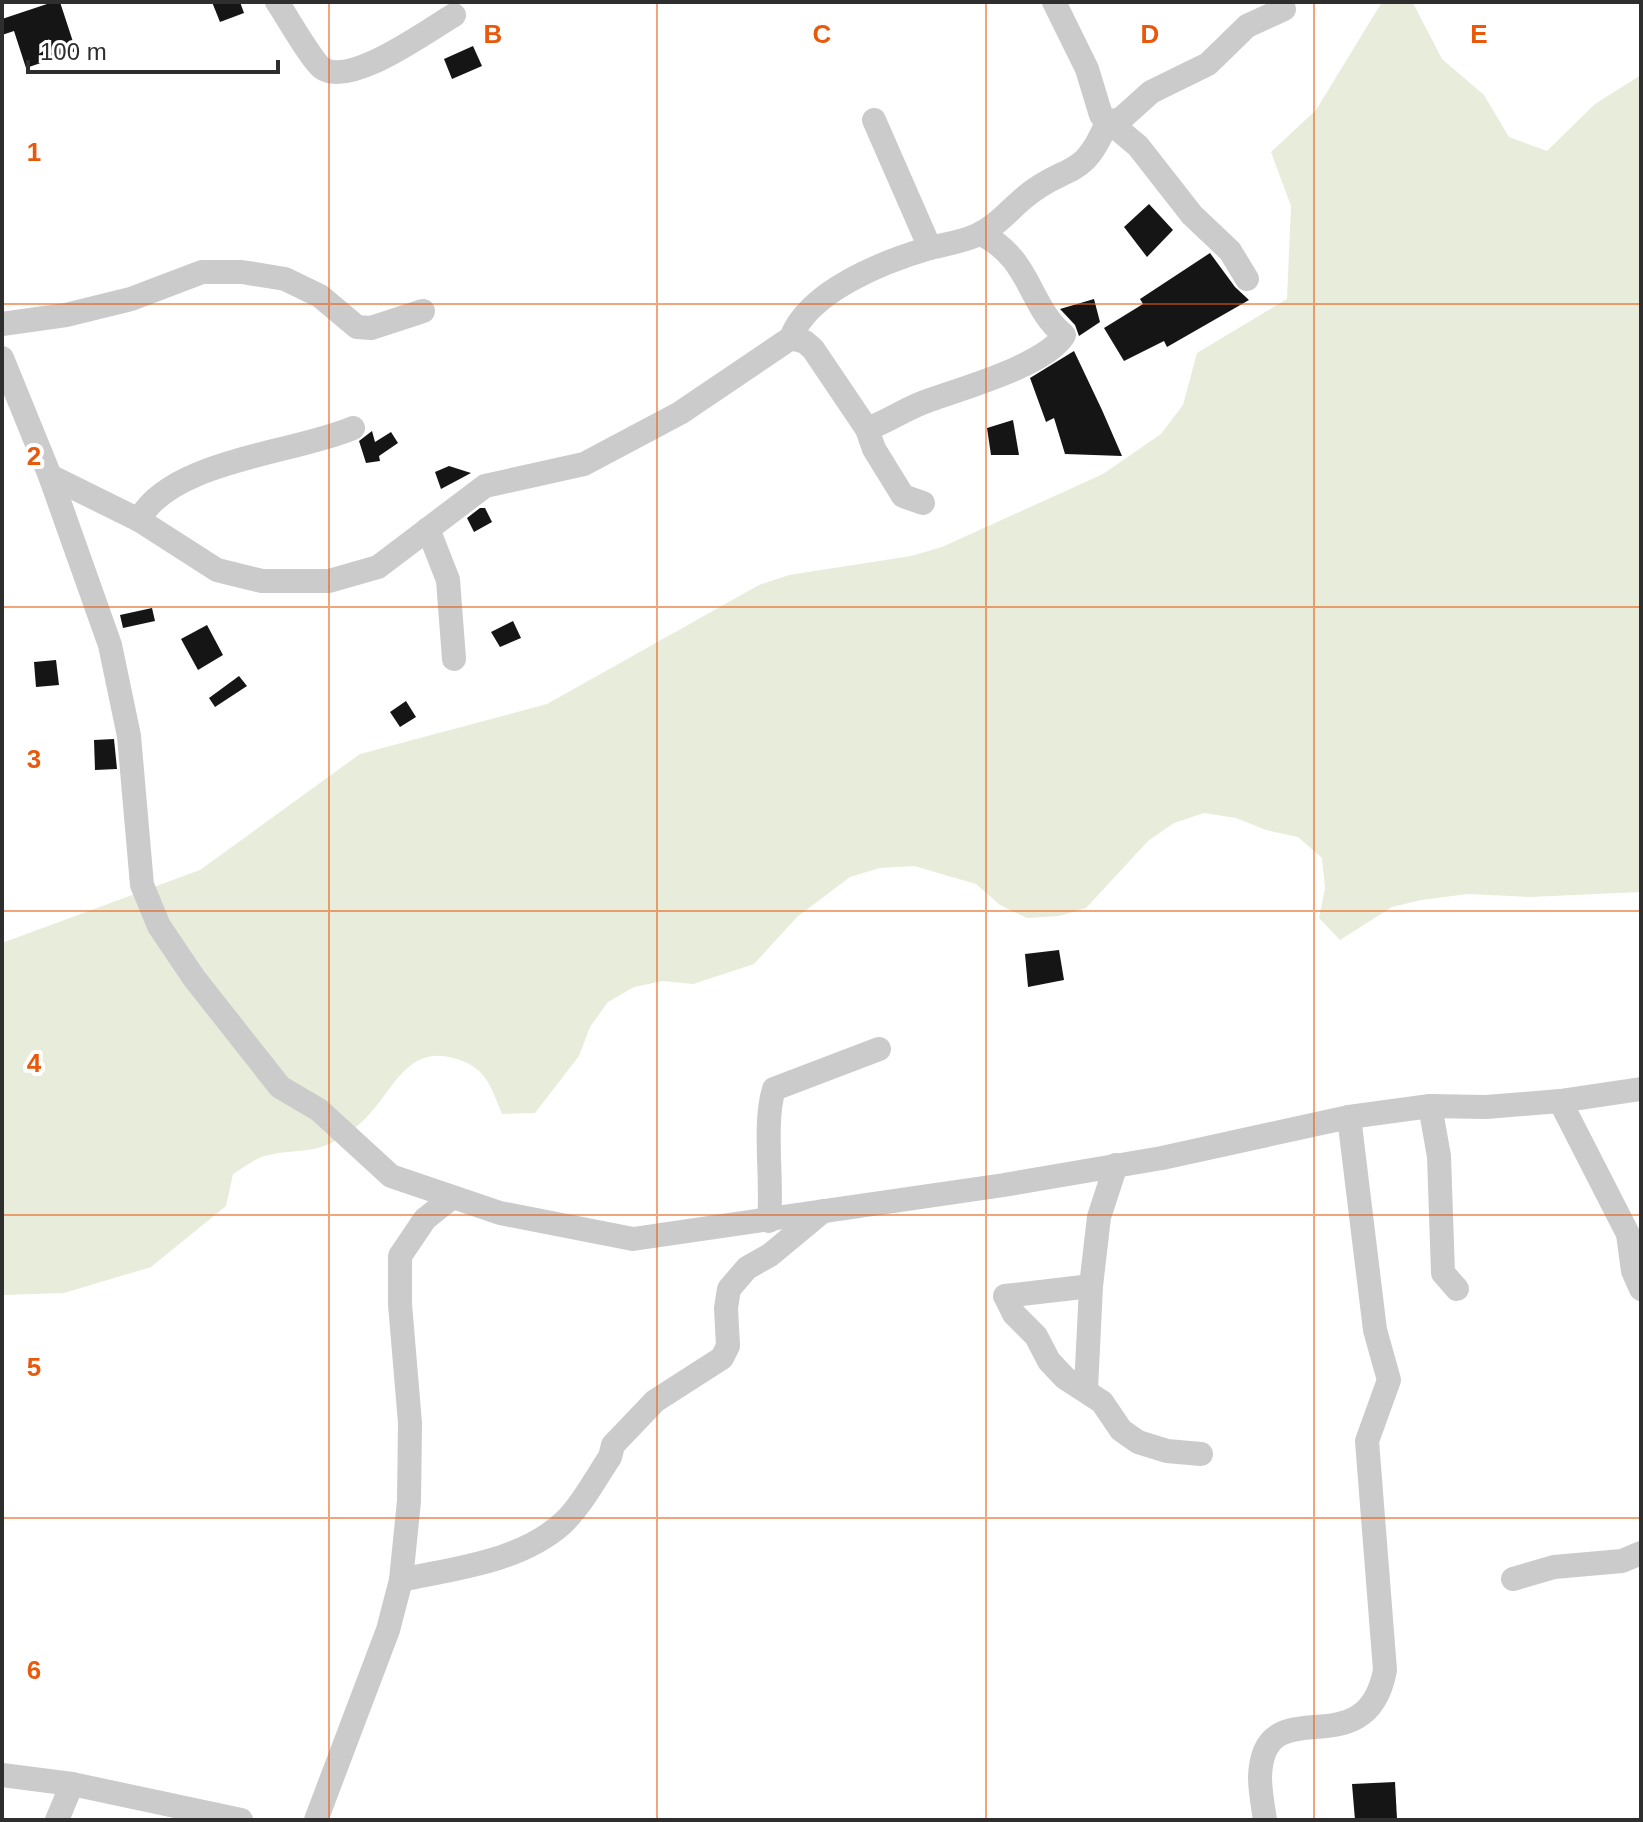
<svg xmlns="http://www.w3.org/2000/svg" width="1643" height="1822" viewBox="0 0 1643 1822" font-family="Helvetica,sans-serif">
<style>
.green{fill:#e7edda}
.building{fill:#151515}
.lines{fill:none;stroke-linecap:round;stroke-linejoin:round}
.minor{stroke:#cbcbcb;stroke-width:24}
.grid{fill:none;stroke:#e8590c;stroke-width:2;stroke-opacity:0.55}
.grid-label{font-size:26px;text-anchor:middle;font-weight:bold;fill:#e8590c;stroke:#fff;stroke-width:8;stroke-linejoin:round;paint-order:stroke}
</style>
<rect width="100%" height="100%" fill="#fff"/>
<path class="green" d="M1382,2L1413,3L1442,59L1484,95L1509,137L1547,151L1595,104L1641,75V892L1530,897L1468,894L1421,900L1392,907L1340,940L1319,918L1325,888L1322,858L1298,837L1266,830L1236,818L1204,813L1174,823L1148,841L1086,908L1059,916L1027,918L1000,905L976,884L914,866L880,868L850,877L797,917L754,964L693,984L663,981L634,987L608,1002L590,1027L579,1056L535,1113L502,1114C490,1084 485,1066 453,1058C411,1046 395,1084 373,1110C362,1123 350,1133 335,1141C311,1155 285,1148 259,1158C250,1162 241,1169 233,1174L226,1206L151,1267L64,1293L2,1295V943L200,870L360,754L547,704L759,585L789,575L911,556L942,547L1103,474L1161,434L1183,405L1197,353L1287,299L1291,206L1271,152L1316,110Z"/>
<g class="building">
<polygon points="53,2 60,2 76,51 26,68 14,31 2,35 2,19"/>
<polygon points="212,2 240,2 244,13 220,22"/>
<polygon points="473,46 482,66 452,79 444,59"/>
<polygon points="1149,204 1173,230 1147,257 1124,227"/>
<polygon points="1210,253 1235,287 1249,300 1167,347 1164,341 1124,361 1104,328 1143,304 1140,299"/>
<polygon points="1094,299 1100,322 1079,336 1075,325 1060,309"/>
<polygon points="1074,351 1102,410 1122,456 1065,454 1054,418 1046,422 1030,378"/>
<polygon points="1013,420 1019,455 991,455 987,428"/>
<polygon points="372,431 375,442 391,432 398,443 379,456 380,461 366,463 359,441"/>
<polygon points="449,466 471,473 441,489 435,472"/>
<polygon points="480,508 485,508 492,522 474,532 467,518"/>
<polygon points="152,608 155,621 123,628 120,615"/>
<polygon points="513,621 521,638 500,647 491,632"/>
<polygon points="207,625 223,655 198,670 181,639"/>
<polygon points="56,660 59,685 36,687 34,662"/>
<polygon points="239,676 247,686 215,707 209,698"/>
<polygon points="406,701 416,717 400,727 390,712"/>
<polygon points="114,739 117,769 95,770 94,740"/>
<polygon points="1059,950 1064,980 1028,987 1025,954"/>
<polygon points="1395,1782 1397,1819 1355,1820 1352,1784"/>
</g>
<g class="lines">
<g class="minor">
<path d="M277,2C286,15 312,61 322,68C350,88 428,30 454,15"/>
<polyline points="1054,2 1087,69 1101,115 1138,146 1192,215 1230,251 1247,279"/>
<polyline points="874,120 930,248"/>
<polyline points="2,324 66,315 131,299 202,272 242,272 285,279 320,296 357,327 371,328 423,311"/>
<path d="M791,338C808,291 885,261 930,248C946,244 962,242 977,235C996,227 1009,210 1025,197C1065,163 1083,182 1107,122L1121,119L1151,92L1208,64L1247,26L1284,9"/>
<polyline points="2,358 50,476 110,645 129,736 142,885 159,926 194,978 280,1087 319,1110 391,1176 500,1213 633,1239 1004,1185 1162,1158 1349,1117 1430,1106 1486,1107 1560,1101 1641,1089"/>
<path d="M867,429C889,421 908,407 930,400C963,388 1046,365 1064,335C1028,306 1032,259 981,234"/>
<polyline points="50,476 139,520 217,570 262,581 329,581 378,567 485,486 584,464 680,413 791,338 805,342 813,349 867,429 874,449 903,496 923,503"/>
<path d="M139,520C170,460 296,453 353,428"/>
<polyline points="428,529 448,580 454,659"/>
<polyline points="1560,1101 1628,1234 1633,1271 1641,1289"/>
<polyline points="1430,1106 1439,1156 1443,1273 1457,1289"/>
<path d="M769,1221C773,1180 763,1124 774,1089L879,1049"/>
<polyline points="1091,1286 1005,1296 1014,1314 1036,1336 1049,1361 1065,1378 1102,1402 1121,1430 1138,1442 1167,1451 1201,1454"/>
<polyline points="1086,1389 1091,1286 1099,1217 1116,1165"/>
<polyline points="1513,1579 1554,1567 1622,1561 1641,1553"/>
<path d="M401,1580C455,1568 520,1562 563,1523C581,1506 596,1478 610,1457L613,1445L655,1401L722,1358L728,1346L726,1308L729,1289L747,1268L770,1255L823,1211"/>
<polyline points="2,1775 72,1784 241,1820"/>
<polyline points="57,1820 72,1784"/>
<polyline points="316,1820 388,1630 401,1580 409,1501 410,1423 400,1304 400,1256 425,1219 450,1199"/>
<path d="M1265,1820C1263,1806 1260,1791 1260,1777C1263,1684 1366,1772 1385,1670L1367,1441L1389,1380L1375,1330L1349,1117"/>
</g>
</g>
<path class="grid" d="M329,2V1820M657,2V1820M986,2V1820M1314,2V1820M2,304H1641M2,607H1641M2,911H1641M2,1215H1641M2,1518H1641"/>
<g class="grid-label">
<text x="493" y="43">B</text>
<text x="822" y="43">C</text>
<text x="1150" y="43">D</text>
<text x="1479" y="43">E</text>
<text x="34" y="161">1</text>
<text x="34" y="465">2</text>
<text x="34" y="768">3</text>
<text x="34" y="1072">4</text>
<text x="34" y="1376">5</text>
<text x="34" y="1679">6</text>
</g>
<rect width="1643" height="1822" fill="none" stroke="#2e2e2e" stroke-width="8"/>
<path d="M28 60v12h250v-12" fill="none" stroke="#2e2e2e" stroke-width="4"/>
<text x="40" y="60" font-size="24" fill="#2e2e2e" stroke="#ffffff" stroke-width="6" paint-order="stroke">100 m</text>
</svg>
